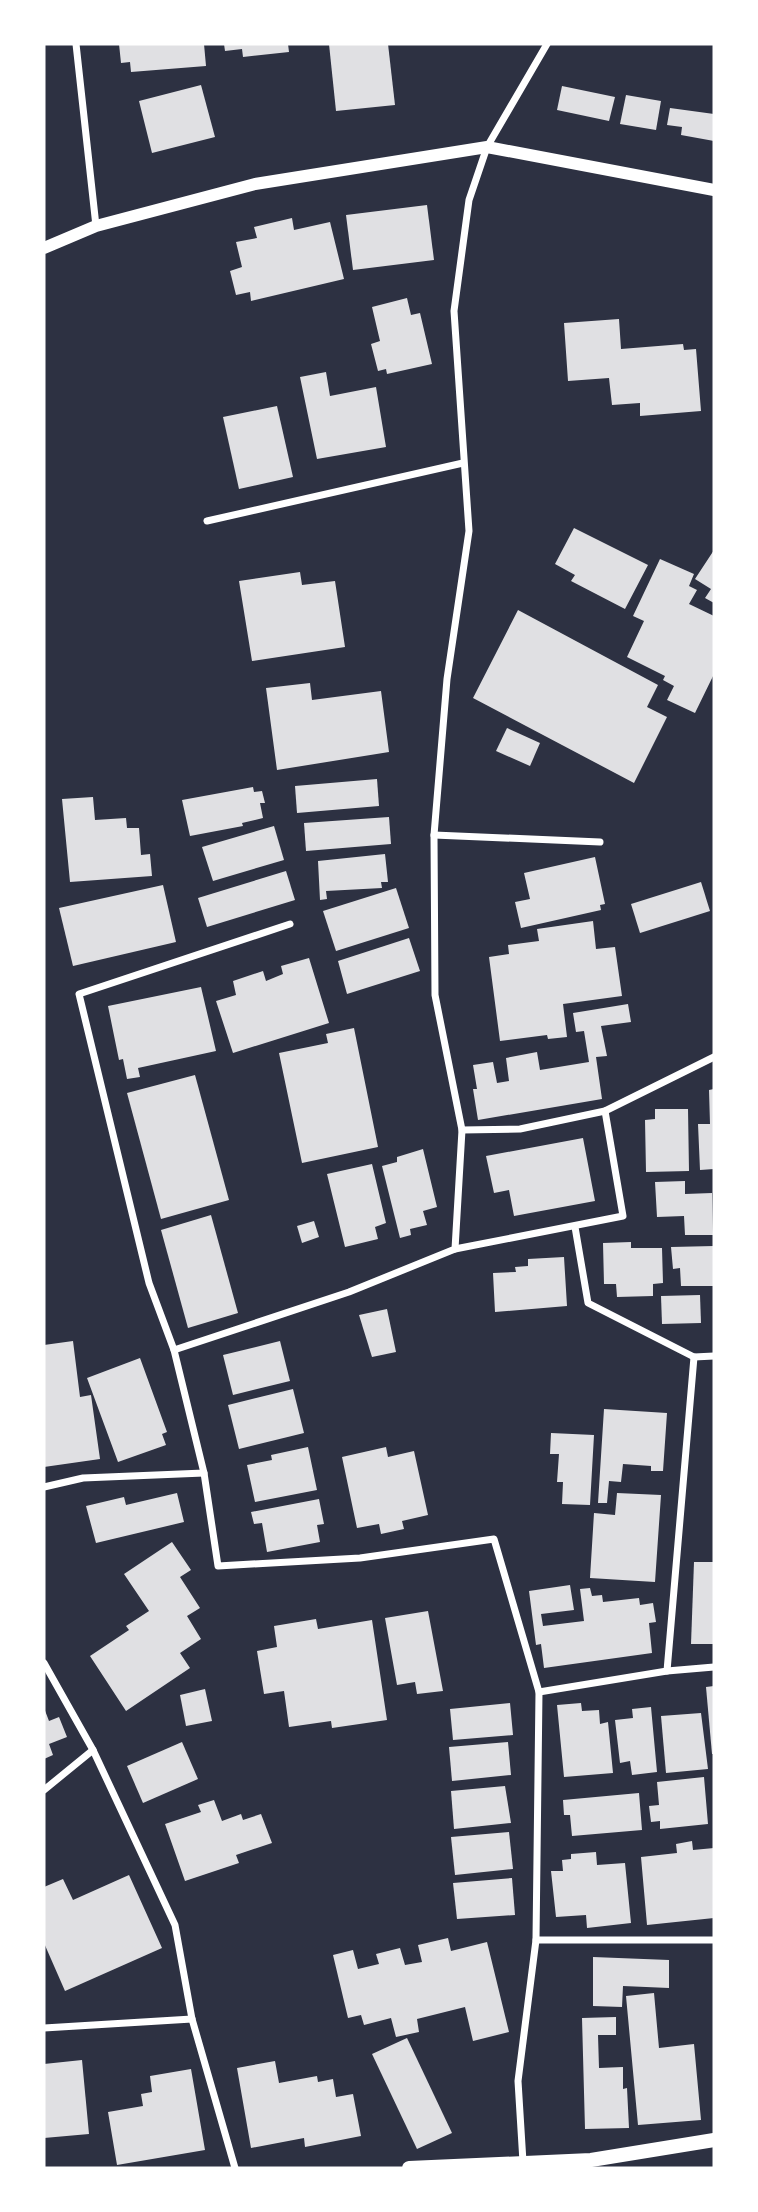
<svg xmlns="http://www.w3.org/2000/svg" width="758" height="2212" viewBox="0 0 758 2212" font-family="Merriweather,serif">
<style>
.building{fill:#e0e0e3}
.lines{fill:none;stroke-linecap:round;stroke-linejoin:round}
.minor{stroke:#fff;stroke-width:7}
.tertiary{stroke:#fff;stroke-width:12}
.secondary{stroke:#fff;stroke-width:14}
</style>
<rect width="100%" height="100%" fill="#2d3142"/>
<g class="building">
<polygon points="119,44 204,44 206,66 131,72 130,62 121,63"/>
<polygon points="224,44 288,44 289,52 243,57 242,49 225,51"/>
<polygon points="329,44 388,44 395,105 336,111"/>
<polygon points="201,85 215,137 152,153 139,101"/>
<polygon points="562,86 615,97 609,121 557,110"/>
<polygon points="626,95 661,101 656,130 620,124"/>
<polygon points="670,108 714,114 714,141 681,135 682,127 667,125"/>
<polygon points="427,205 434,260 353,270 346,215"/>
<polygon points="292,218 294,230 330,222 344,279 251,301 250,292 236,295 230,271 242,267 236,242 257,238 254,227"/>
<polygon points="407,298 411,315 420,313 432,364 387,374 386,369 378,371 371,344 380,341 372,307"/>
<polygon points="619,319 621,349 683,344 684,350 696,349 701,411 640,416 640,403 612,405 609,378 568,381 564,323"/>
<polygon points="326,372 330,396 376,387 386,447 317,459 300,377"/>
<polygon points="277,406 293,477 239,489 223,417"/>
<polygon points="574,528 648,565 625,609 571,581 575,575 555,564"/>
<polygon points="714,550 714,603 705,598 711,589 695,579"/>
<polygon points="660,559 694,574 689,586 697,590 689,604 714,616 714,674 695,713 667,700 674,686 663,680 665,676 627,657 644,621 633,616"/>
<polygon points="300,572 302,585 335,581 345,647 252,661 239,581"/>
<polygon points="518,610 658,685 647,707 667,717 634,783 473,698"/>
<polygon points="310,683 312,700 381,691 389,752 277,770 266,688"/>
<polygon points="507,728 540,743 530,766 496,751"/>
<polygon points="377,779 379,806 297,813 295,786"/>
<polygon points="253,787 254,792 262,791 265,803 260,803 263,818 242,823 243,826 190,836 182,800"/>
<polygon points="93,797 95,820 126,818 127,828 139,828 141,855 150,854 152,876 70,882 62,799"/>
<polygon points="389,817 391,844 306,851 304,823"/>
<polygon points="274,826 284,860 213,881 202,847"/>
<polygon points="385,854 388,882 381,882 382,888 326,891 327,899 320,900 318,861"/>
<polygon points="595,857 605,904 600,905 601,910 521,928 515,902 530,899 524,873"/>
<polygon points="286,871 295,900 207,927 198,898"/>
<polygon points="701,882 710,911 640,933 631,904"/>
<polygon points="163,885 176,942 73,966 59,908"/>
<polygon points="396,888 409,928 336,951 323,911"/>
<polygon points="593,921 596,949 615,947 622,996 563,1004 567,1037 548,1039 547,1035 500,1041 489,957 509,954 508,945 539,941 537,929"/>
<polygon points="409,938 420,971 347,994 338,961"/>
<polygon points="309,958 329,1023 233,1053 216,1001 236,995 233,981 263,971 266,981 283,974 281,966"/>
<polygon points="201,987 216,1051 138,1068 140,1077 127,1079 123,1059 119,1060 108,1006"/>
<polygon points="628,1004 631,1022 601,1026 607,1056 596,1057 602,1099 478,1120 473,1089 477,1089 473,1065 493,1062 497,1083 509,1081 506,1058 537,1052 540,1070 589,1062 584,1031 576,1032 573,1013"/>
<polygon points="354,1028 378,1147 302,1163 279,1053 328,1043 326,1034"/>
<polygon points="195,1075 229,1200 161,1219 127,1093"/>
<polygon points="714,1089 714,1169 700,1170 698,1124 710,1124 709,1090"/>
<polygon points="655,1109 688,1109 689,1171 646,1172 645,1120 655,1119"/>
<polygon points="583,1138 595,1201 514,1216 509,1190 494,1193 486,1156"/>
<polygon points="423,1149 437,1207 423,1211 427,1225 410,1229 411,1235 400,1238 382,1166 397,1162 397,1157"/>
<polygon points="372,1164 386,1223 375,1227 378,1239 345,1247 327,1174"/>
<polygon points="685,1181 685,1194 712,1193 713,1235 685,1235 684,1216 657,1217 655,1182"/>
<polygon points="211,1215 238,1313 188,1328 161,1230"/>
<polygon points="314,1221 319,1237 302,1243 297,1226"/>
<polygon points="631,1242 631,1248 662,1248 663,1283 653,1284 653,1296 617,1297 616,1284 604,1284 603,1243"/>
<polygon points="714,1246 714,1286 681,1286 680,1268 673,1269 671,1247"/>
<polygon points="564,1257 567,1306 495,1312 493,1273 516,1272 515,1267 528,1266 528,1259"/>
<polygon points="700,1295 701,1323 662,1324 661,1296"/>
<polygon points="387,1309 396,1352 372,1357 359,1315"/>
<polygon points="73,1341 80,1397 91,1395 100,1459 44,1467 44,1345"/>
<polygon points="280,1341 290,1381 233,1395 223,1355"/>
<polygon points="140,1358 167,1432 162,1434 166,1445 118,1462 87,1378"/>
<polygon points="293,1389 304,1433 239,1449 228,1405"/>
<polygon points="604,1409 667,1413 663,1471 651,1471 651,1466 623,1464 621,1482 609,1481 607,1503 598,1503"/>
<polygon points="551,1433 594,1435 590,1505 562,1504 563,1482 557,1482 559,1454 550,1454"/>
<polygon points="308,1447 317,1490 255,1502 247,1465 272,1460 271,1455"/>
<polygon points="386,1447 388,1457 414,1451 428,1515 402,1521 404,1529 381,1534 379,1524 357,1528 342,1457"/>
<polygon points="177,1493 184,1522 96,1543 86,1506 124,1497 126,1505"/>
<polygon points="617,1493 661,1495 655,1582 590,1578 594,1513 615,1515"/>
<polygon points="319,1499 324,1524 317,1525 320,1542 267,1552 262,1523 254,1524 251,1512"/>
<polygon points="172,1542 191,1570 180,1577 200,1608 187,1616 201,1639 180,1653 190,1668 126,1711 90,1656 129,1630 126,1626 149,1611 124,1574"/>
<polygon points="694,1562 714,1562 714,1644 691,1644"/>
<polygon points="570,1585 574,1610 541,1614 543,1626 584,1621 580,1589 590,1588 592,1596 602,1595 603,1602 639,1598 640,1605 653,1603 656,1622 649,1623 652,1653 544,1668 541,1644 536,1645 529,1591"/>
<polygon points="428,1611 443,1691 417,1694 415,1682 397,1685 385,1618"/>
<polygon points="316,1619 318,1629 372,1620 387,1720 332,1728 331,1721 289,1727 284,1691 264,1694 257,1651 277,1647 274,1626"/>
<polygon points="714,1686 714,1754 712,1754 706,1687"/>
<polygon points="205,1689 212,1721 186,1726 180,1695"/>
<polygon points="510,1703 513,1735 453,1740 450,1709"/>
<polygon points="581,1703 582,1711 599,1710 600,1724 608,1722 613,1773 564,1777 557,1705"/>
<polygon points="651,1707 657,1772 632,1775 630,1761 620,1763 615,1720 633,1718 632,1709"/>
<polygon points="44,1708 49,1721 59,1717 67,1737 49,1744 53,1755 44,1759"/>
<polygon points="701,1713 708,1769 666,1773 661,1716"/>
<polygon points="182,1742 198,1779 143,1803 127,1766"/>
<polygon points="508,1742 511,1775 452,1781 449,1747"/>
<polygon points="704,1777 708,1824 660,1829 660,1821 651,1822 649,1806 659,1805 657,1782"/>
<polygon points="505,1786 511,1823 454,1829 451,1791"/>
<polygon points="639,1793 642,1830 572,1836 570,1815 564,1815 563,1800"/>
<polygon points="214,1800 222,1821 241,1814 243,1820 261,1814 272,1843 236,1855 239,1863 185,1881 165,1824 201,1812 198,1805"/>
<polygon points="509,1832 513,1869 455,1875 451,1837"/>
<polygon points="692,1841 693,1850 714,1848 714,1918 647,1925 641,1857 677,1853 676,1844"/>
<polygon points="596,1852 597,1865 625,1863 631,1923 587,1928 586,1915 556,1917 551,1871 563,1871 562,1860 571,1859 571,1854"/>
<polygon points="129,1875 162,1948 65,1991 44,1943 44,1887 63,1879 73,1900"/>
<polygon points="512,1878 515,1915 457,1919 453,1883"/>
<polygon points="448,1938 451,1951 487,1942 509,2032 473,2041 465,2007 417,2019 419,2032 396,2037 391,2018 364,2025 361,2015 348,2018 333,1955 353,1950 358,1969 379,1964 376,1954 400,1948 405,1965 422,1962 418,1945"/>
<polygon points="593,1957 669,1960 669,1988 623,1986 622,2007 593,2006"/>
<polygon points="654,1993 659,2048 694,2044 701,2120 638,2125 626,1996"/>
<polygon points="616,2017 616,2035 598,2035 599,2068 623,2067 623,2089 627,2088 629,2128 585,2129 582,2018"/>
<polygon points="407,2038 452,2133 417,2149 372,2054"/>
<polygon points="82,2060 89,2134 44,2138 44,2064"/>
<polygon points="275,2061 279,2083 317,2076 318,2082 333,2079 336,2097 353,2094 361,2136 305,2147 304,2138 251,2148 237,2068"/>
<polygon points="191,2069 205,2150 117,2165 108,2112 143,2106 141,2094 152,2092 150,2076"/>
</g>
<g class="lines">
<g class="minor">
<polyline points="76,44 96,226"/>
<polyline points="207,521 463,463"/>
<polyline points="434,835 600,842"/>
<polyline points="462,1130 520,1129 605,1111 714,1057"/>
<polyline points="575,1227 588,1303 694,1357 714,1356"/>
<polyline points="455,1249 623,1216 605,1111"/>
<polyline points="174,1350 149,1283 79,994 290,924"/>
<polyline points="204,1473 218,1566 360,1558 494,1539 539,1692 536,1940 518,2081 523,2162"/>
<polyline points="44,1487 83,1478 204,1473 174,1350 349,1292 455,1249 462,1130 435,995 434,835 447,679 469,531 454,311 469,200 487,147 547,44"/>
<polyline points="44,1663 93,1750 175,1925 192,2019 235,2168"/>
<polyline points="667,1671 694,1357"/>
<polyline points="539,1692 667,1671 714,1667"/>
<polyline points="44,1790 93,1750"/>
<polyline points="536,1940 714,1940"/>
<polyline points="44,2028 192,2019"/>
</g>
<polyline class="tertiary" points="44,248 96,226 255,184 487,147 714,190"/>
<polyline class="secondary" points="409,2168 591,2160 714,2140"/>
</g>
<rect width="758" height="2212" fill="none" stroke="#ffffff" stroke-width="91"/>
</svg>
